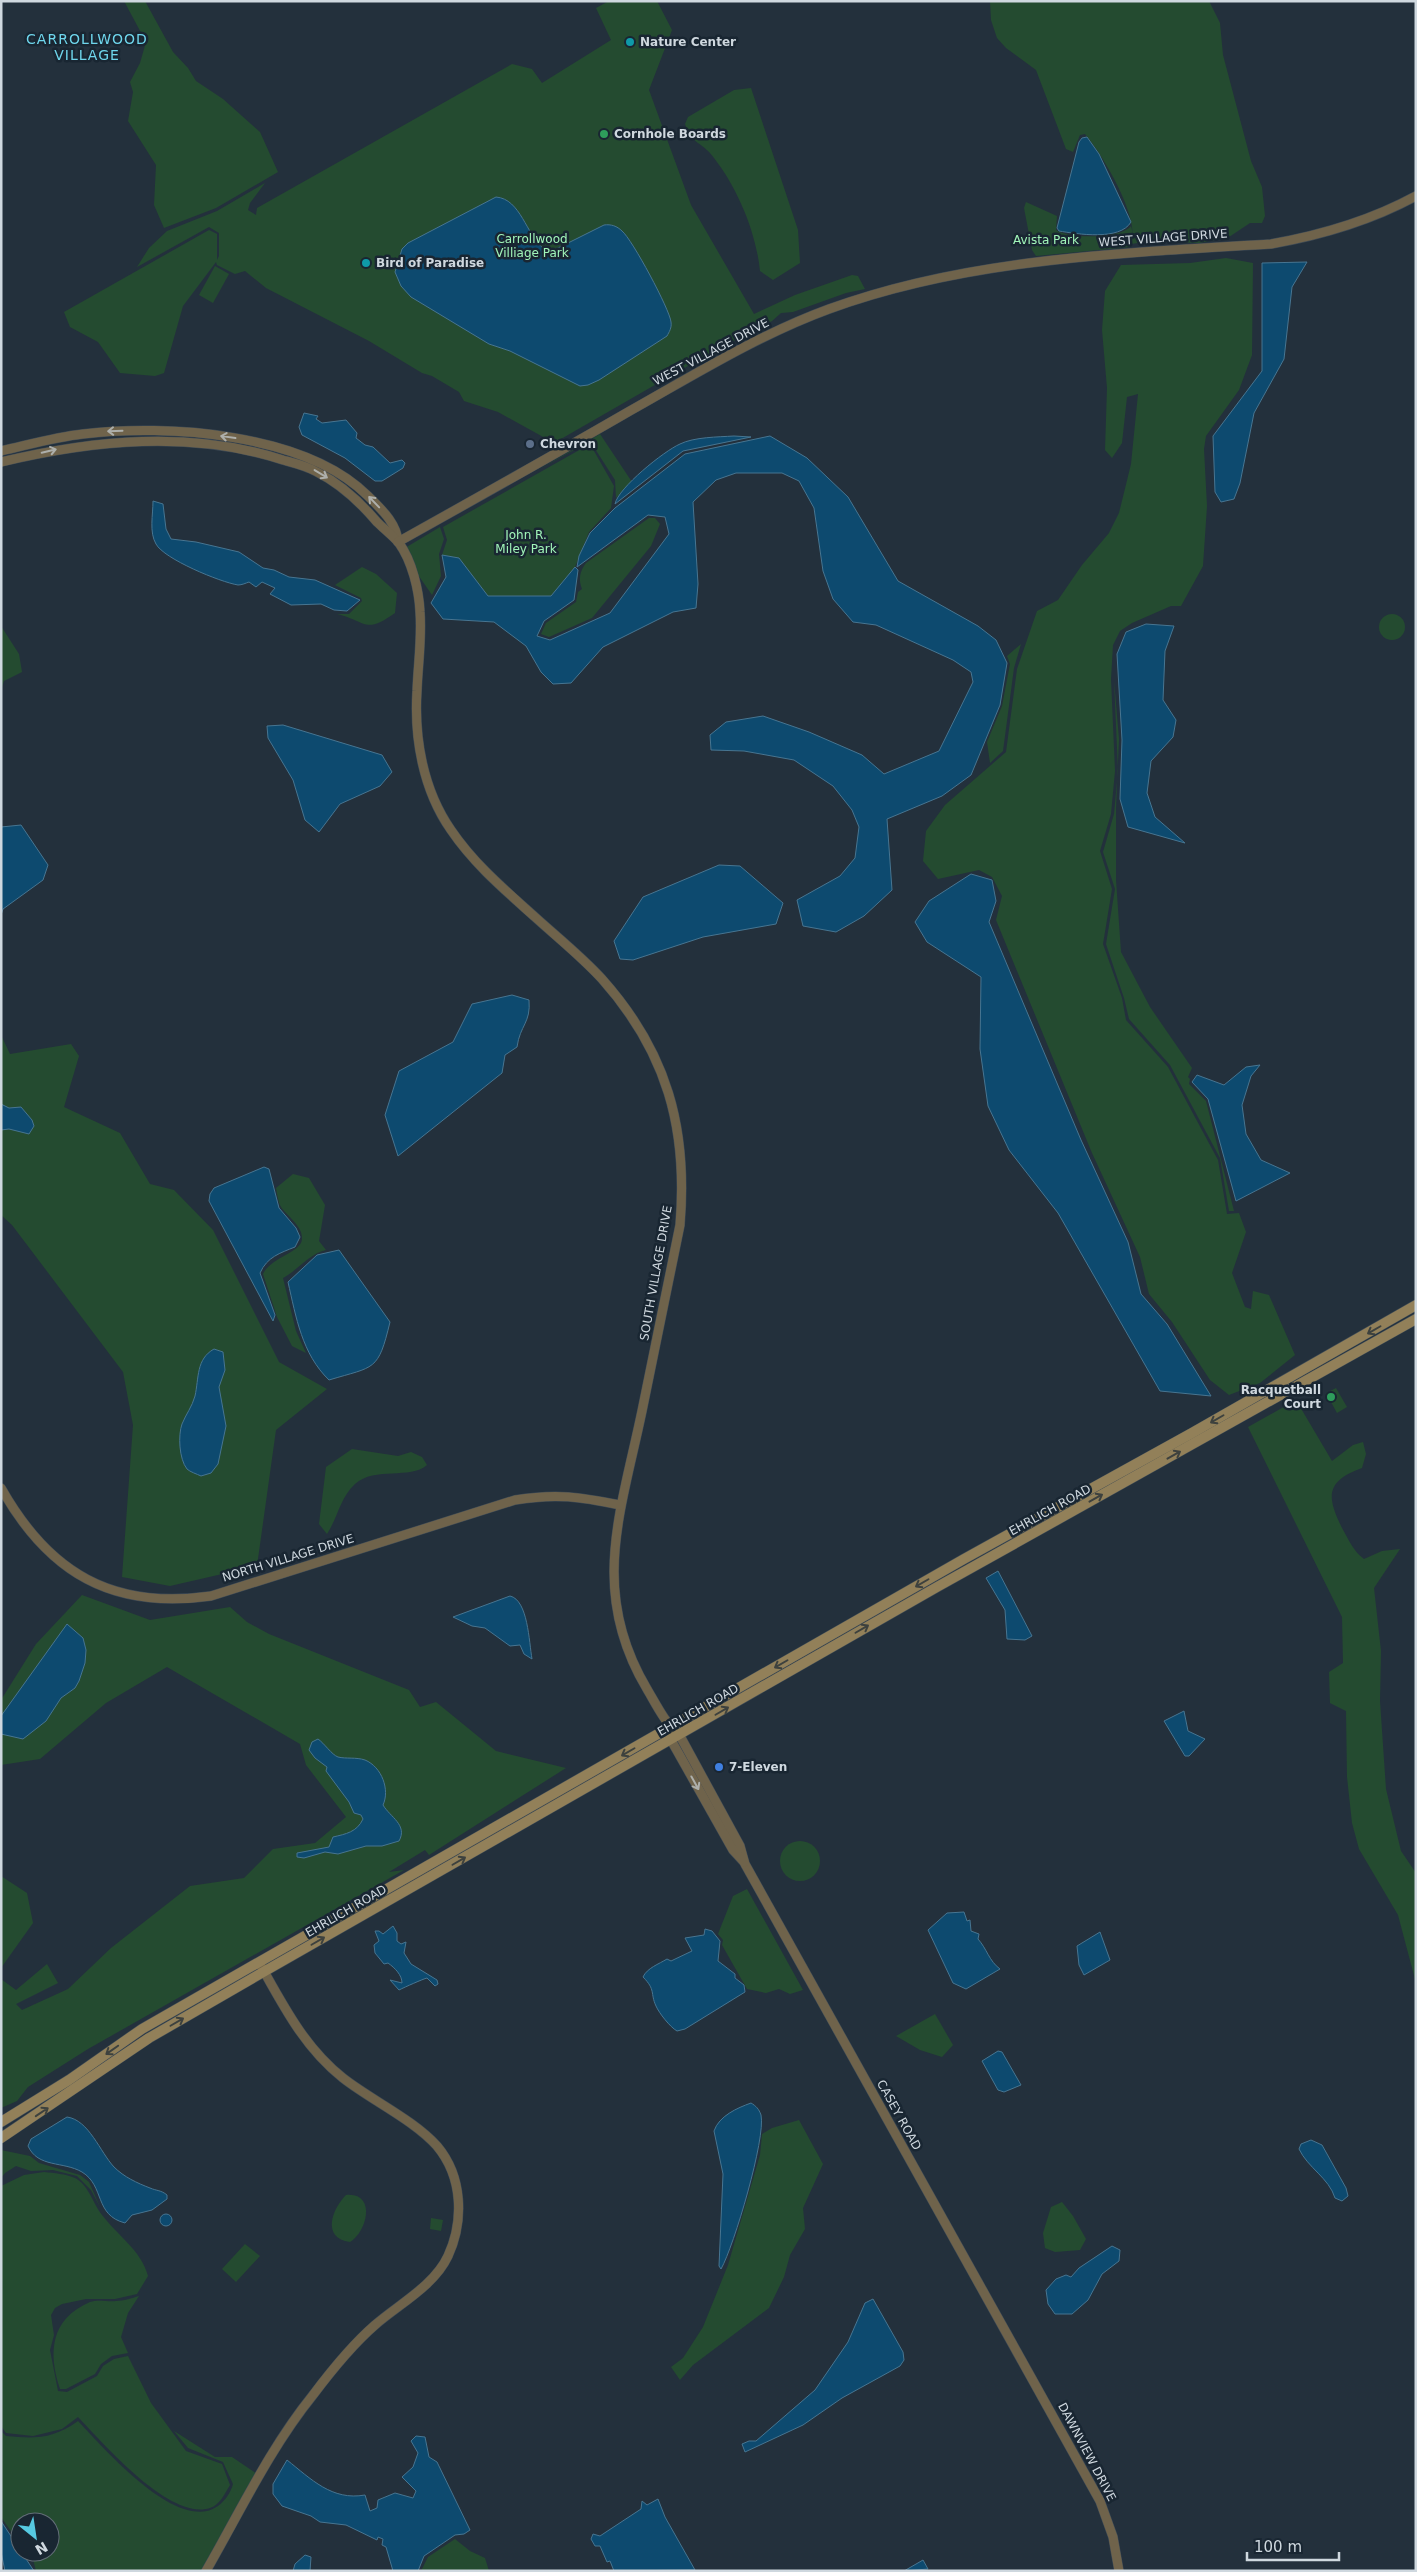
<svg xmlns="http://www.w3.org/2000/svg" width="1417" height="2572" viewBox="0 0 1417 2572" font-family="'DejaVu Sans',sans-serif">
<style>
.green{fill:#244b30}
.water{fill:#0d4a6f;stroke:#477591}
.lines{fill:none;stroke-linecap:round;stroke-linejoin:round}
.tertiary-casing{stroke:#3f4b56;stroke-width:10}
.secondary-casing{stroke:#3f4b56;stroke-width:11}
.tertiary{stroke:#6f634b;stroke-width:9}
.secondary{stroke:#928059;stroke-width:10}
.oneway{stroke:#adafab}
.oneway2{stroke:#3d413e}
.culture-dot{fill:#0f9aa8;stroke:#192632;stroke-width:2}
.leisure-dot{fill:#2e9e5b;stroke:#192632;stroke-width:2}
.service-dot{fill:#5c6f8a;stroke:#192632;stroke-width:2}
.shop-dot{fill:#3f7fe0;stroke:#192632;stroke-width:2}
.labels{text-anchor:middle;stroke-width:5;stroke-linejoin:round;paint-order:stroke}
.poi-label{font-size:12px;font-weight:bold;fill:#cfd8df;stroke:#192632;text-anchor:start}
.street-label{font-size:12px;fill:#cfd8df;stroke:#192632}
.park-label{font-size:12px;fill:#a1f5b9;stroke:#192632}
.neighbourhood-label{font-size:14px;letter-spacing:1px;fill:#6fd6ec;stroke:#192632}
</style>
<rect width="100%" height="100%" fill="#23303c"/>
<g class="green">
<polygon points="124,1 145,1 173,52 188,68 196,81 223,99 260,132 278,172 216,208 164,228 154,205 156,165 128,121 133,92 130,82 140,63 146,42"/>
<polygon points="609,1 657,1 672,30 649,90 691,205 754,314 795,295 852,275 858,276 865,289 846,293 793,312 781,313 772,321 707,355 554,443 498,412 464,401 459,392 432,376 422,373 369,341 266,288 245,271 235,274 217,265 216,262 183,306 164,373 155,376 120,373 98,342 70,327 64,312 209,230 217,234 217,260 219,256 219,233 209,227 137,267 149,248 167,231 217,211 265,183 250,203 248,210 256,215 257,208 512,64 532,69 542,83 611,40 596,8"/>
<path d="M990,1H1209L1220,23L1223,55L1251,161L1262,187L1265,216L1262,223H1250L1229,237L1199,243L1151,241L1131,244C1141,218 1102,154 1085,134L1080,135L1073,152L1066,149L1036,70L1006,48L997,38L991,20Z"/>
<path d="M751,88L798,230L800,263L773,280L760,271C756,232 738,189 714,158C703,142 692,145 685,124L688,117L734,90Z"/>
<path d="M1026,202L1057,216L1056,230C1068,239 1121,239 1131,226L1133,234L1130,247L1036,256L1032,250L1024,208Z"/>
<polygon points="1226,258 1253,263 1252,355 1239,390 1206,436 1204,449 1207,506 1203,566 1181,606 1171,606 1132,623 1120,631 1113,645 1111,679 1115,771 1111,814 1100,851 1112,889 1103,944 1122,998 1126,1020 1168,1067 1218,1160 1227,1214 1239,1213 1246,1232 1232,1273 1245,1307 1251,1309 1253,1291 1269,1295 1295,1355 1260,1383 1229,1395 1210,1380 1172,1322 1149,1294 1140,1257 1092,1153 996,920 1002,896 992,877 979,870 938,879 923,861 926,831 945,805 1006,752 1017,669 1037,611 1058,600 1082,565 1109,533 1119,513 1131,464 1138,394 1127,397 1122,443 1112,458 1105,450 1107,388 1102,330 1105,291 1121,265 1190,263"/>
<polygon points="215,266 229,274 213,303 199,295"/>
<polygon points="600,434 632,482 616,498 615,480 590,441 536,471"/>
<polygon points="590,444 614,486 611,508 589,532 575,567 551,596 488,596 459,558 442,555 447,540 443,527"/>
<path d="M649,518H655L660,524L651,546L592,618L549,637L541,634L546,623L576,602L578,592L582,589C578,579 580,571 586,563Z"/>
<polygon points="440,527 444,539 439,554 441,576 432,595 414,569 405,548"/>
<path d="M362,567L376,574L397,593L395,613C364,635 367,621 337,614H349L362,601L361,598L335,585Z"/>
<circle cx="1392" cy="627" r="13"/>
<polygon points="1,626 19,654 22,672 4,681 1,690"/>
<polygon points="1021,644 1014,668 1003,751 990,763 987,742 1002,706 1010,664 1007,656"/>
<polygon points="1114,680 1119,739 1116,809 1116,880 1121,952 1150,1007 1192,1068 1188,1077 1190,1079 1189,1084 1206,1101 1234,1211 1229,1211 1220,1158 1170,1065 1129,1019 1124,998 1106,944 1115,889 1103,852 1114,814 1118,771"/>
<polygon points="1,1035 10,1054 71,1044 79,1056 64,1107 120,1133 150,1184 174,1190 213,1230 279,1362 327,1389 276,1430 257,1566 170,1586 122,1577 133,1425 123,1372 12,1225 1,1215"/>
<path d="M293,1174L309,1178L325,1205L319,1241L326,1250C309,1254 298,1270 283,1278L296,1331L306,1353L292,1346L277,1317L263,1274C271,1257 301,1253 302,1239C303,1226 287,1216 281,1207C278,1202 277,1193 276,1188Z"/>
<polygon points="1336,1388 1347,1407 1337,1413 1326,1393"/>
<path d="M1296,1400L1332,1461L1353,1445L1363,1442L1366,1454L1362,1468C1326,1481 1326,1496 1342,1528C1349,1540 1353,1551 1364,1559L1382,1551L1400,1549L1374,1588L1381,1651L1380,1701L1386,1789L1401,1851L1416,1873V1983L1398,1915L1359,1849L1352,1823L1347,1777L1346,1711L1330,1703L1329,1672L1343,1663L1342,1617L1248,1427Z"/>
<path d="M352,1449L398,1456L411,1452L422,1457L427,1465C410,1480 375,1466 355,1484C340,1498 338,1517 327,1534L319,1524L326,1467Z"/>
<polygon points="82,1595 150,1620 230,1607 247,1622 269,1634 409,1690 420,1707 436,1702 496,1751 566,1768 429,1855 425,1850 389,1872 404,1870 88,2049 28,2087 17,2101 1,2108 1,1979 16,1990 47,1964 58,1983 16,2004 22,2010 68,1989 111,1948 190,1886 244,1878 273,1849 315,1843 346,1817 306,1765 300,1744 167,1667 106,1703 40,1759 1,1765 1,1700 36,1644"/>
<circle cx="800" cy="1861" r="20"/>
<polygon points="1,1876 27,1893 33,1923 1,1968"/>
<polygon points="747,1889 803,1990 790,1994 779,1989 766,1993 747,1989 722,1945 723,1940 718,1934 733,1896"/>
<polygon points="935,2014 953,2045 942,2057 920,2050 896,2036"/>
<polygon points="799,2120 823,2164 803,2208 805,2229 790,2255 784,2277 769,2308 693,2365 680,2380 671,2367 683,2358 703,2327 728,2265 760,2155 762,2134 772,2128"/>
<polygon points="1,2150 30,2156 39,2163 80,2175 89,2182 100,2207 91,2190 77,2176 53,2170 31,2171 16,2166 5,2173 1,2178"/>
<path d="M44,2172C54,2173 66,2174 75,2178C89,2185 93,2204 102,2215C118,2236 141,2250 148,2276L137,2294L115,2299H86L62,2304L55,2308L51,2315L54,2335L50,2350L58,2391L67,2392L97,2376L103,2366L114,2359L128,2356L151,2403L186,2451L222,2464L230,2485C225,2493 220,2505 210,2508C170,2521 104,2444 78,2417L62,2429L33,2436L6,2433L1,2426V2186L24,2175Z"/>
<path d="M346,2195C376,2192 368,2231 350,2242C321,2238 332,2209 346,2195Z"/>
<polygon points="1062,2202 1073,2216 1086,2239 1080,2250 1055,2252 1045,2248 1043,2233 1051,2207"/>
<polygon points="431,2218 443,2220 441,2231 430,2229"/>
<polygon points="245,2244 260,2256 236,2282 222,2269"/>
<path d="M139,2296L128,2313L121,2337L128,2353L112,2356L101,2364L95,2374L66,2389H60C48,2353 50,2319 90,2302C98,2299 108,2302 116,2301C124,2301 132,2298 139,2296Z"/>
<path d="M78,2421C103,2447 178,2535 218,2506C225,2501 231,2492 233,2484L223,2462L188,2448L174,2431L215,2457H232L257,2474L201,2571H36L33,2559L27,2552H50V2522H20V2544L1,2517V2431L6,2436C35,2439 53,2439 78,2421Z"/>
<polygon points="455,2539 470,2551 485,2558 489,2571 421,2571 428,2557"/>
</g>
<g class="water">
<path d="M1087,137L1099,154L1131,222C1120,241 1077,234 1059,231L1057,228L1079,142L1082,138Z"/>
<path d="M496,197C521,199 526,235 544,249H556L604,225C611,224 617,226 622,231C632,239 670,310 671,322C672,328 669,332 667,336L599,380L588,385L580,386L510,351L489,344L411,297L401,286L395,272L402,249L408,243Z"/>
<polygon points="1307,262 1292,287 1284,359 1254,413 1240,483 1234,499 1221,502 1215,492 1213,436 1262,371 1262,263"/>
<polygon points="304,413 318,416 316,419 322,423 346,420 357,433 356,438 365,445 373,447 390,463 402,460 405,463 403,468 382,481 375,481 345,458 302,435 299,427"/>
<path d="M734,436L751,437L683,451L615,504C618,488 664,451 680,444C694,437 718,437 734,436Z"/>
<polygon points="770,436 807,458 848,497 898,581 978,626 996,640 1007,663 1000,705 971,775 942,796 887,819 892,890 864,916 836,932 803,926 797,900 840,876 855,858 859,827 852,810 833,786 794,760 744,751 711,750 710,735 726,722 763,716 809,732 862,755 884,774 939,751 973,682 971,672 953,660 876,625 853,622 833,599 823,571 814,508 799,481 782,473 736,473 716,480 693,502 698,584 696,608 673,612 603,647 571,683 553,684 541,672 526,646 494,622 443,619 431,603 446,577 442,555 459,558 488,596 551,596 575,567 578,570 574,600 544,621 537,636 550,640 610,613 669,534 665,517 648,515 577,567 579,556 590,533 615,508 685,454"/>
<path d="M153,501L163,504L166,529L171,539L196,542L239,552L263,568L274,570L289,577L315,580L360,600L347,611L334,610L321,604L291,605L270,594L275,588L262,582L256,587L249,582C246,583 242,585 238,585C220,582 164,559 156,544C149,532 153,515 153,501Z"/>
<polygon points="1146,624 1174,626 1165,651 1163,700 1176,720 1173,737 1151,761 1147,793 1155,817 1185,843 1128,827 1120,799 1122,740 1117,654 1126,632"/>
<polygon points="283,725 382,755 392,772 380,786 340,804 319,832 305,820 293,780 268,738 267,726"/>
<polygon points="21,825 48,865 43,880 3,909 1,915 1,827"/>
<polygon points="719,865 740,866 783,903 776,924 703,937 633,960 620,959 614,941 643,897"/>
<polygon points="971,874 992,880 996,901 989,922 1081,1140 1128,1242 1141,1294 1167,1324 1211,1396 1160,1391 1058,1213 1009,1150 988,1106 980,1049 981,977 927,942 915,922 929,901"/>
<path d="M512,995L529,1000C531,1023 520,1025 517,1047L505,1055L502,1073L398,1156L385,1115L399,1071L453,1042L472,1004Z"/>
<polygon points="1260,1065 1251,1076 1242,1105 1246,1134 1261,1160 1290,1173 1236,1201 1208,1099 1192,1082 1197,1075 1224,1085 1246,1067"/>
<polygon points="1,1104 9,1108 21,1107 32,1120 34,1126 29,1134 9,1129 1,1130"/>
<path d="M264,1167L269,1169L279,1208L296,1228L300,1237L295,1247C280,1253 267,1257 260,1273L275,1315L273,1321L209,1201L210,1194L214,1188Z"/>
<path d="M339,1250L390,1322C378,1372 375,1366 329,1380C302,1354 296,1317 288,1282L317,1255Z"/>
<path d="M214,1349L223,1352L225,1370L219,1387L226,1426L218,1464L211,1473L201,1476C197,1474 190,1472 187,1469C179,1459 178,1435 182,1424C186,1414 192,1407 195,1396C199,1378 196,1359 214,1349Z"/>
<polygon points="998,1571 1032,1636 1025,1640 1007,1639 1005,1610 986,1578"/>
<path d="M510,1596C528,1600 529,1642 532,1659L524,1654L520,1645L510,1646L485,1628L472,1626L453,1617Z"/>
<polygon points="67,1624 83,1638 86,1650 85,1663 79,1681 75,1688 61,1698 46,1721 23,1739 1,1734 1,1716"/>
<polygon points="1184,1711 1188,1731 1205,1739 1189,1756 1185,1756 1164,1721"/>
<path d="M318,1739C324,1743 332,1755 338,1757C346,1759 356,1757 365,1760C382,1767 390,1790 383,1805C390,1817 408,1825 399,1841L382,1846H366L338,1854L325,1852L304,1858L297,1857V1853L329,1847L333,1837C346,1834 357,1832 363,1819L361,1815L354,1813L349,1802L326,1771L327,1767L315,1758L309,1750L312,1742Z"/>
<path d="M964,1912L967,1921L970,1920L971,1931L979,1934L978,1939C987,1949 989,1961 1000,1969L966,1989L953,1983L928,1930L947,1913Z"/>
<path d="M393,1926L397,1933V1941L401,1944L406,1942L404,1953L411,1964L437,1980L438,1984L435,1986L427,1978C423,1979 405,1987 399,1990L390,1980L402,1983C402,1975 395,1968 388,1963L384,1964L375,1953L374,1945L379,1941L375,1931H379L383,1934Z"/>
<path d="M705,1929L712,1931L720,1941L718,1961L735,1974V1978L744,1985L745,1992L685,2029L677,2031C670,2027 659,2013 656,2006C650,1993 656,1990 643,1977C647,1968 659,1964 667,1959L671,1961L692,1951L685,1938L704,1935Z"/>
<polygon points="1100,1932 1110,1960 1084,1975 1079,1965 1077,1946"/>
<polygon points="998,2051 1002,2052 1021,2085 1004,2092 998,2090 982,2061"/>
<path d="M751,2103C756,2106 759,2109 761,2115C766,2138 734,2246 721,2269L719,2266L723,2174L714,2131C719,2116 737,2108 751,2103Z"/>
<path d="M67,2117C89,2120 100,2152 114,2167C124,2177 137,2183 150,2188C157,2191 161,2190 167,2195V2199L152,2210L132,2215L125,2223C94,2215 105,2186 82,2172C63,2161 38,2168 28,2146L31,2139Z"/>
<path d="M1311,2140L1322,2145L1346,2188L1348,2196L1342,2201L1335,2198C1329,2178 1308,2168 1299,2149L1301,2144Z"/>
<circle cx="166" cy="2220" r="6"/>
<polygon points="1112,2246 1120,2250 1119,2261 1102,2274 1088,2300 1072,2314 1055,2314 1048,2304 1046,2290 1056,2279 1066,2275 1071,2277 1079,2268"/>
<polygon points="873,2299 903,2352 904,2360 900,2366 842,2398 803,2425 745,2452 742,2444 749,2441 756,2441 815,2390 848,2342 865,2303"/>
<path d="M416,2436L425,2437L429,2457L437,2462L470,2530L464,2534L455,2535L424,2556L418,2571H393L386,2547L382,2545L383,2539L378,2537L377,2540L346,2525L320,2522L311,2516L282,2506L273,2494V2484L287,2460C311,2479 332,2501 365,2495L370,2511L377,2508L378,2500L395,2493L413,2498L416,2491L402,2477L413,2467L418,2453L411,2441Z"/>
<polygon points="658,2499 665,2517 695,2570 614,2571 610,2561 607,2562 600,2546 595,2546 591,2539 593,2534 600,2536 606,2532 641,2509 642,2501 647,2505"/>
<polygon points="1,2521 34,2571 5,2571 1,2552"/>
<polygon points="305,2555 311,2557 310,2571 293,2571 295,2564"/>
<polygon points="923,2560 928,2569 904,2571"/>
</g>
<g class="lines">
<defs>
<g id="tertiary">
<path d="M1,451C28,445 55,437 83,434C167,424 305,433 368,496C381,509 397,523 398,542"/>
<path d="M1,462C93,440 191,430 283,460C294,463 307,466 317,472C341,484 360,502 377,522C384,529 393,536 399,543C412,561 419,590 420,612C422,639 418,664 417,691C414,738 423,790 451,830C474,864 505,890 535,917C557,937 582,957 602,979C667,1052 688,1128 680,1225C667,1287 655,1349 642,1411C621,1512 589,1592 647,1689C657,1706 665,1723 680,1736L740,1846L745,1864L1100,2501L1113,2537L1119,2571"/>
<path d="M398,542C475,499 552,456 628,412C694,375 758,335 829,309C968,258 1124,253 1271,244C1322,235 1370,221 1416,196"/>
<path d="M1,1488C49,1573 112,1610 211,1596L515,1500C557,1493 580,1497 620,1505"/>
<polyline points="671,1733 671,1740 733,1850 744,1862"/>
<path d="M206,2571C240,2512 270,2448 313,2395C331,2371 352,2345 375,2325C399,2304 434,2286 448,2256C464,2221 463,2177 437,2146C414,2120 371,2100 343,2078C305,2048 284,2007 261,1966"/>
</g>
<g id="secondary">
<polyline points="1,2122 69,2080 142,2029 964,1559 1192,1433 1416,1305"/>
<polyline points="1,2138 149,2038 258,1975 937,1587 1416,1319"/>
</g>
</defs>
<use href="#tertiary" class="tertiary-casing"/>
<use href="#secondary" class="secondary-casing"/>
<use href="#tertiary" class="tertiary"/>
<use href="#secondary" class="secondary"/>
</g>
<defs><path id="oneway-shaft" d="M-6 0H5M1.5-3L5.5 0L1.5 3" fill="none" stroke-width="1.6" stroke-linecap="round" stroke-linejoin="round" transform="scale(1.25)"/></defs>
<g class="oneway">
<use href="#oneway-shaft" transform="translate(115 431) rotate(178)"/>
<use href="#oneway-shaft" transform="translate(228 437) rotate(-172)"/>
<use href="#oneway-shaft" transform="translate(49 451) rotate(-13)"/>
<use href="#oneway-shaft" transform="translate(321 474) rotate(31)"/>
<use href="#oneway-shaft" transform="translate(374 502) rotate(-134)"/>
<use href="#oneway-shaft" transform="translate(695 1783) rotate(61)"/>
</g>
<g class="oneway2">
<use href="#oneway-shaft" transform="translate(1374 1330) rotate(150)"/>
<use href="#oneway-shaft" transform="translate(1217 1419) rotate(150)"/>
<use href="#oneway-shaft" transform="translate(1174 1455) rotate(-29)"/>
<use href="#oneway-shaft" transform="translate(1096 1498) rotate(-29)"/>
<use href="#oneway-shaft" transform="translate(922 1583) rotate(150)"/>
<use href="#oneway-shaft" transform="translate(862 1629) rotate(-30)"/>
<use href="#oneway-shaft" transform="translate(781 1664) rotate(150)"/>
<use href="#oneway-shaft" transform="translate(722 1711) rotate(-30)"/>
<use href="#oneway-shaft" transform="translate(628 1752) rotate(150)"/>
<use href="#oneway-shaft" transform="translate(459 1861) rotate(-30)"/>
<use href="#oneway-shaft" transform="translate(318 1941) rotate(-30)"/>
<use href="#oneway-shaft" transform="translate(177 2022) rotate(-30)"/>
<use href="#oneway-shaft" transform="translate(112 2050) rotate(145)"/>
<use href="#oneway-shaft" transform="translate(42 2112) rotate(-34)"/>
</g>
<g class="culture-dot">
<circle cx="630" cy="42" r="5"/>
<circle cx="366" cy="263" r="5"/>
</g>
<g class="leisure-dot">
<circle cx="604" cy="134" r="5"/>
<circle cx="1331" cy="1397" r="5"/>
</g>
<circle class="service-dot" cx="530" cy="444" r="5"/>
<circle class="shop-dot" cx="719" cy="1767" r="5"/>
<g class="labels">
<g class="poi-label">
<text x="640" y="46">Nature Center</text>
<text x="614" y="138">Cornhole Boards</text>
<text x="376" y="267">Bird of Paradise</text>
<text x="540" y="448">Chevron</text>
<text x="1321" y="1394" text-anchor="end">Racquetball<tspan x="1321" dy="14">Court</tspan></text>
<text x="729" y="1771">7-Eleven</text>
</g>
<g class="street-label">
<text transform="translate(1163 238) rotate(-4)" y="4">WEST VILLAGE DRIVE</text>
<text transform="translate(711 352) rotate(-28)" y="4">WEST VILLAGE DRIVE</text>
<text transform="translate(656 1273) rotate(-80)" y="4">SOUTH VILLAGE DRIVE</text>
<text transform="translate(1050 1510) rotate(-29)" y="4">EHRLICH ROAD</text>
<text transform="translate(288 1558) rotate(-17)" y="4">NORTH VILLAGE DRIVE</text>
<text transform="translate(698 1710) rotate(-30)" y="4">EHRLICH ROAD</text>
<text transform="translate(346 1911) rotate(-30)" y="4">EHRLICH ROAD</text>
<text transform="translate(899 2115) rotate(61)" y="4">CASEY ROAD</text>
<text transform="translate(1087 2452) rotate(62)" y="4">DAWNVIEW DRIVE</text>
</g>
<g class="park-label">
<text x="532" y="243">Carrollwood<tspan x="532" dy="14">Villiage Park</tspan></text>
<text x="1046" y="244">Avista Park</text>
<text x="526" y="539">John R.<tspan x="526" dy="14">Miley Park</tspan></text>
</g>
<g class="neighbourhood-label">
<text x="87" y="44">CARROLLWOOD<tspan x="87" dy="16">VILLAGE</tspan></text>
</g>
</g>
<rect width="1417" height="2572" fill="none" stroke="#cfd8df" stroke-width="5"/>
<g transform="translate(35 2537) rotate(150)"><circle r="24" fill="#192632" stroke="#626d77"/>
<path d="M0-4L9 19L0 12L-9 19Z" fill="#56c9e1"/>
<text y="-8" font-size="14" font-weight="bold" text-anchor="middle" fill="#cfd8df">N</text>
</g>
<path d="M1247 2552v8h92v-8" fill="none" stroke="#cfd8df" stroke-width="2.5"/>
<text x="1254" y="2552" font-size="15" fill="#cfd8df" stroke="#192632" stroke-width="4" paint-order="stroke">100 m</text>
</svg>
